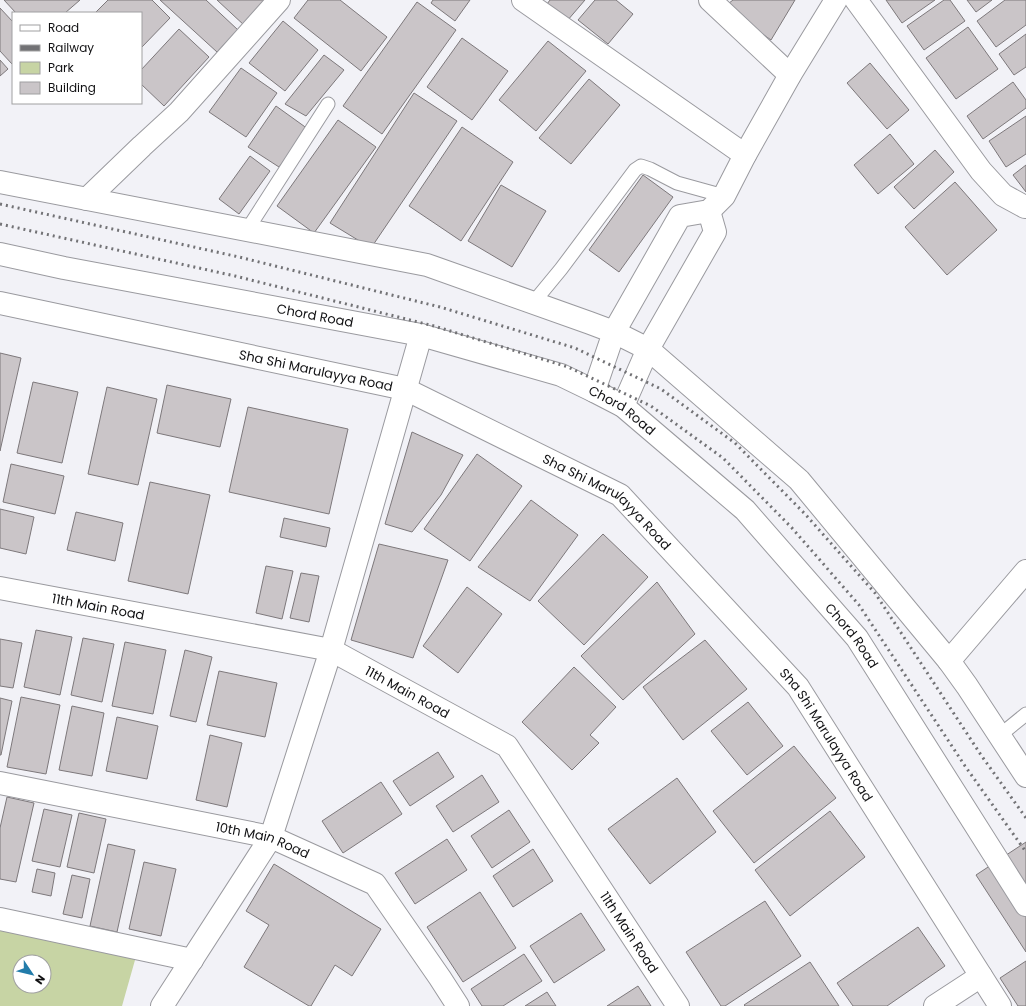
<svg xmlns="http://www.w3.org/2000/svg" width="1026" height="1006" viewBox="0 0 1026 1006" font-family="Poppins,sans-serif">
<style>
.green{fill:#c7d4a4;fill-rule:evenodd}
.building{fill:#cac5c8;stroke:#7d787b}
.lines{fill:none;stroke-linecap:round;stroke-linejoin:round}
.lane-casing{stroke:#9a9a9f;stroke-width:15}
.street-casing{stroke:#9a9a9f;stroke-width:24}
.secondary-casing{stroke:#9a9a9f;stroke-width:24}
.primary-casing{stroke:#9a9a9f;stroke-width:24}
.lane{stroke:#fff;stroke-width:13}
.street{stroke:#fff;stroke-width:22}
.secondary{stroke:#fff;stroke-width:22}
.primary{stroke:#fff;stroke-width:22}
.rail{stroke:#727275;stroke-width:3;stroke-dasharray:2 4;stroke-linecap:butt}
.labels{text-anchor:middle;stroke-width:3;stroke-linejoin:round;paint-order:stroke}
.street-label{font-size:13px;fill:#111113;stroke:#fff}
</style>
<rect width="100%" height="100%" fill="#f2f2f7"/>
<path class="green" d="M0,928L137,953L122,1006H0ZM20,962H44V986H20Z"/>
<g class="building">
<polygon points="4,0 80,0 65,13 16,13"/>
<polygon points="108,0 152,0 170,18 141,48 141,13 95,13"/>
<polygon points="160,0 206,0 238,30 217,52"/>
<polygon points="217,0 263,0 266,3 245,26"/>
<polygon points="308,0 340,0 387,37 361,71 294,18"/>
<polygon points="433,0 470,0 455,21 431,3"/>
<polygon points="550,0 585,0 567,21 547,4"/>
<polygon points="595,0 616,0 633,14 608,44 578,20"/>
<polygon points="733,0 795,0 771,40 724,7"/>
<polygon points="886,0 935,0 902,23"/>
<polygon points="944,0 950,0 965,21 924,50 907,26"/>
<polygon points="967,0 992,0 976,12"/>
<polygon points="1005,0 1026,0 1026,25 996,47 977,21"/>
<polygon points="417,2 456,30 382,134 343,106"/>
<polygon points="0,8 13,22 13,63 12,64 0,51"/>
<polygon points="283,21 318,50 285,91 249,63"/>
<polygon points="968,27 998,69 956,99 926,58"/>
<polygon points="179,29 209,57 164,106 141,84 141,70"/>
<polygon points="1026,34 1026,67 1014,75 999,54"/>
<polygon points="462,38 508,71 472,120 427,87"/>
<polygon points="548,41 586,71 536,131 499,100"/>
<polygon points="324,55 344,70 306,116 285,104"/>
<polygon points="0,60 8,69 0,76"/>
<polygon points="870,63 909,110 887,129 847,83"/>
<polygon points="241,68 277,93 246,137 209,112"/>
<polygon points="589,79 620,105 571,164 539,138"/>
<polygon points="1013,82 1026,100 1026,108 983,139 967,116"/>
<polygon points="414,93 457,121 371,248 330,223"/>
<polygon points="276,106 308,129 279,167 248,147"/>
<polygon points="1026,116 1026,154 1006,167 989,141"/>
<polygon points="338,120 376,147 314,233 277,206"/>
<polygon points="462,127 513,162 461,241 409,206"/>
<polygon points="890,134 914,164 878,194 854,165"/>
<polygon points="935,150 954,172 914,209 894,187"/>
<polygon points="250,156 270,171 239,214 219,199"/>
<polygon points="1026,165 1026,192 1013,175"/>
<polygon points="643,175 673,197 619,272 589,250"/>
<polygon points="955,182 997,230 947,275 905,227"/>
<polygon points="501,185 546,211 512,267 468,241"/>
<polygon points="0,353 21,358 0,451"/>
<polygon points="33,382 78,392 62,463 17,453"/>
<polygon points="167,385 231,399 220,447 157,433"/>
<polygon points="107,387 157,399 138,485 88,474"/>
<polygon points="248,407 348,429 329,514 229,492"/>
<polygon points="412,432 463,455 441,495 412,532 385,524"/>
<polygon points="477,454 522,486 470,561 424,529"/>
<polygon points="11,464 64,476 55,514 3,502"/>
<polygon points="150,482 210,495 188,594 128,581"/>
<polygon points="531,500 578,535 530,601 478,567"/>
<polygon points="0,509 34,517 26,554 0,548"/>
<polygon points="76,512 123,523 115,561 67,550"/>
<polygon points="284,518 330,528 326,547 280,537"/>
<polygon points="603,534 648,577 584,645 538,601"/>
<polygon points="379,544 448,560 413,658 351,640"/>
<polygon points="266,566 293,571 282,619 256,613"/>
<polygon points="301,573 319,576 309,622 290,618"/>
<polygon points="657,582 695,634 623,700 581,656"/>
<polygon points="467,587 502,614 458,673 423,646"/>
<polygon points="36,630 72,637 60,695 24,687"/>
<polygon points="83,638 114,644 102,702 71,695"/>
<polygon points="0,639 22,643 13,688 0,686"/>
<polygon points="705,640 747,689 683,740 643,687"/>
<polygon points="125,642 166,650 153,714 112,706"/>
<polygon points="185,650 212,657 196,722 170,716"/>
<polygon points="574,667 616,707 590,735 599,743 572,770 522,722"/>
<polygon points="219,671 277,683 265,737 207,725"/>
<polygon points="21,697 60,705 46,774 7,767"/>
<polygon points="0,698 12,701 1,755 0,755"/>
<polygon points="748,702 783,746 747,775 711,731"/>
<polygon points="72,706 104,713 92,776 59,770"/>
<polygon points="117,717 158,726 147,779 106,771"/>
<polygon points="210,735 242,743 227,807 196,800"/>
<polygon points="794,746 836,798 754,863 713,811"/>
<polygon points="438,752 454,777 410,806 393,781"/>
<polygon points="482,775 499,802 453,832 436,806"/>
<polygon points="677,778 716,832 650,884 608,829"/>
<polygon points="381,782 402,814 343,853 322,821"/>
<polygon points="7,797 34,803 16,882 0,879 0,828"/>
<polygon points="44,809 72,815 60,867 32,861"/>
<polygon points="509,810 530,842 492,868 471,836"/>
<polygon points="830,811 865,857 790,916 755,870"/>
<polygon points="79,813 106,819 94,873 67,867"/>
<polygon points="447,839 467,870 415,904 395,873"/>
<polygon points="1026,842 1026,952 976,875"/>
<polygon points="108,844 135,850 117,932 90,926"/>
<polygon points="533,849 553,881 513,907 493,876"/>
<polygon points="144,862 176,869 161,936 129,929"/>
<polygon points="274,864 381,929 352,976 335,965 311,1006 309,1006 244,967 269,925 246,911"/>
<polygon points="37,869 55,873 51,896 32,892"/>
<polygon points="72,875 90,879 82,918 63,914"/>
<polygon points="480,892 516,948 463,982 427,927"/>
<polygon points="765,901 801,956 725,1006 721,1006 686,952"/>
<polygon points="581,913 605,950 554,983 530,946"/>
<polygon points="918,927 945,966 887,1006 853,1006 837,983"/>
<polygon points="524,954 542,981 503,1006 482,1006 471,989"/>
<polygon points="1026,961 1026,1006 1018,1006 1000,978"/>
<polygon points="810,962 839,1006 745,1006 744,1005"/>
<polygon points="638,986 651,1006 607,1006"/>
<polygon points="547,992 556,1006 525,1006"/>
</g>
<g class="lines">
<defs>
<g id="lane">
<polyline points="247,230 328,104"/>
<polyline points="533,303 561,269 635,170 641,166 650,169 677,183 724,196"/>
<polyline points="999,736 1026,714"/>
</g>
<g id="street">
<polyline points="523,0 745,155"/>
<polyline points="710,0 790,75"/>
<polyline points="856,0 981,171 1003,195 1025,207 1026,206"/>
<polyline points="87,199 142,146 179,112 279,0"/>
<path id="s1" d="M0,588L331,650L507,746L678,1006"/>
<polyline points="949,661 1026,571"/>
<path id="s2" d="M0,783L271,837L375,884L440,978L458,1006"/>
<polyline points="0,919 192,960"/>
<polyline points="162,1006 271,837 331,650 421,335"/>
<polyline points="935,1006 981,976"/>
</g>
<g id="secondary">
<path id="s3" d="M0,303L405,389L620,495L798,687L1000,1006"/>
<polyline points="594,391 614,332 680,216 709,211 724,196 745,155 790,75 836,0"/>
<polyline points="623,406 648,349 715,232 709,211"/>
</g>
<g id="primary">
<polyline points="0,182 427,265 590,323 614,332 648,349 799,480 949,661 967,686 1026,776"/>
<path id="s4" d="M0,254L64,268L421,335L561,375L594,391L623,406L745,510L857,638L1026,905"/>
</g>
</defs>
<use href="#lane" class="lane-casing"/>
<use href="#street" class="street-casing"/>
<use href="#secondary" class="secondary-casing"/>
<use href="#primary" class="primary-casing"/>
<use href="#lane" class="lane"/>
<use href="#street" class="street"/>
<use href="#secondary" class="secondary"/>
<use href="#primary" class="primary"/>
<g class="rail">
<polyline points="0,204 239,257 440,307 575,348 661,389 735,443 806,515 875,593 981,755 1026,818"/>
<polyline points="0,224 235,276 434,326 568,367 651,406 723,458 792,528 859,605 965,766 1026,852"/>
</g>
</g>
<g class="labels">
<g class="street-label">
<text dy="5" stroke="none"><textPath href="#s4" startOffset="321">Chord Road</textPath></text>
<text dy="5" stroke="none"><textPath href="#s3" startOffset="323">Sha Shi Marulayya Road</textPath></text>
<text dy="5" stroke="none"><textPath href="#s4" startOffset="645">Chord Road</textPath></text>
<text dy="5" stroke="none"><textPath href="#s3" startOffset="647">Sha Shi Marulayya Road</textPath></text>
<text dy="5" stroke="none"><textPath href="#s1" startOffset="100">11th Main Road</textPath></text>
<text dy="5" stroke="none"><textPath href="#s4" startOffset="969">Chord Road</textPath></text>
<text dy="5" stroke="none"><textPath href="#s1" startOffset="424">11th Main Road</textPath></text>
<text dy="5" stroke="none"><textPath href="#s3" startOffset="971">Sha Shi Marulayya Road</textPath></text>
<text dy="5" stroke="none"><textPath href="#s2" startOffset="269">10th Main Road</textPath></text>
<text dy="5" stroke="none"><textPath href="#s1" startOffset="760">11th Main Road</textPath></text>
</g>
</g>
<rect x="12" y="12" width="130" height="92" fill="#ffffff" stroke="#a0a0a1"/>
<rect x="20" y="25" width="20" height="6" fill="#ffffff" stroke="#a0a0a1"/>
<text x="48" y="32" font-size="12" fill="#111113">Road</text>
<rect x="20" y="45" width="20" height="6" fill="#727275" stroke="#a0a0a1"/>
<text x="48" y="52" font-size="12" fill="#111113">Railway</text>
<rect x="20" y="62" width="20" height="12" fill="#c7d4a4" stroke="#a0a0a1"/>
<text x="48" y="72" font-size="12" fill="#111113">Park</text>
<rect x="20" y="82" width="20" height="12" fill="#cac5c8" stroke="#a0a0a1"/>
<text x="48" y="92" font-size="12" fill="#111113">Building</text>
<g transform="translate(32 974) rotate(125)"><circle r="19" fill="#ffffff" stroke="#a0a0a1"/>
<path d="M0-3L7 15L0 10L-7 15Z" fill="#227caa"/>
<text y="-6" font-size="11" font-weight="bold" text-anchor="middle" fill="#111113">N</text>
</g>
</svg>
